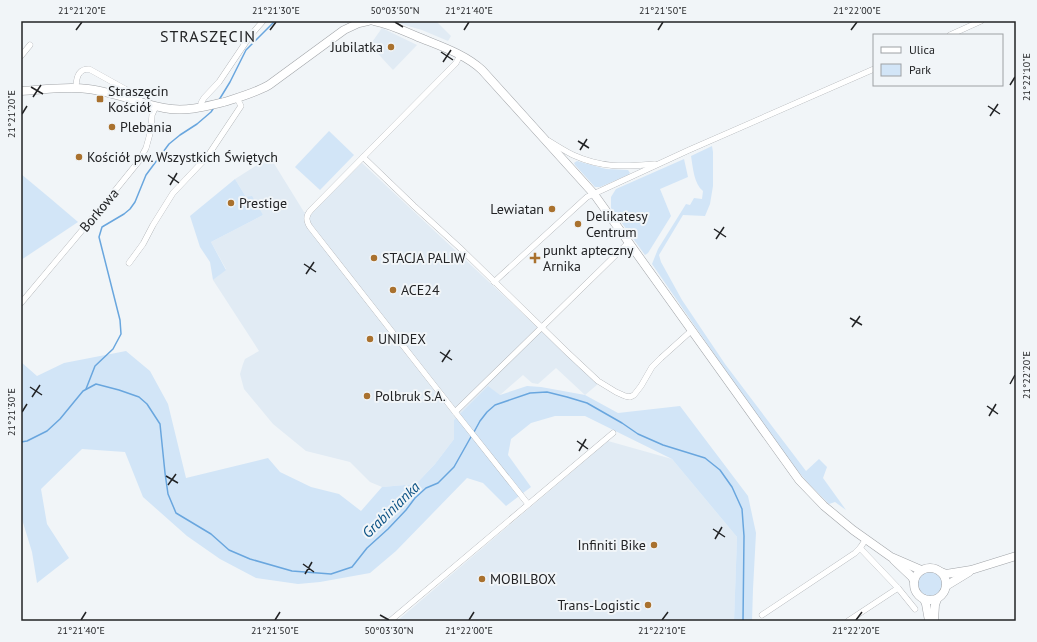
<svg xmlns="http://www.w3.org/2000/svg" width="1037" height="642" viewBox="0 0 1037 642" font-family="'PT Sans',sans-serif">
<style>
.built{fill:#e1ebf4}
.green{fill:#d2e5f7}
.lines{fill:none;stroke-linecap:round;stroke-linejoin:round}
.stream{stroke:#69a6de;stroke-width:1.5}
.street-casing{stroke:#a1a4a8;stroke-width:6}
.secondary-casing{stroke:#a1a4a8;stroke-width:9}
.street{stroke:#fff;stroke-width:5.5}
.secondary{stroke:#fff;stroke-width:8}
.ticks{fill:none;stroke:#222325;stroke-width:1.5}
.poi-dot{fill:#a9712e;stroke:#f1f5f8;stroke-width:1.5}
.labels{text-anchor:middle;stroke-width:4;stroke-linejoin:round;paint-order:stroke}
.poi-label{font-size:14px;fill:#222325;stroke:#f1f5f8;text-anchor:start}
.street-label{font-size:14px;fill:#222325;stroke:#f1f5f8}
.water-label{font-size:15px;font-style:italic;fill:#0a5184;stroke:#f1f5f8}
.quarter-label{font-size:16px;letter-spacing:1px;fill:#222325;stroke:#f1f5f8}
.neatline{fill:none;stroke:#222325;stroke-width:1.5}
.ticks-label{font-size:10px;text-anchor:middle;fill:#222325}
</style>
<rect width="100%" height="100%" fill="#f1f5f8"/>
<g class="built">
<polygon points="394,21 436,21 451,36 448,41 422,30 408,26"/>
<polygon points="382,28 417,45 393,70 370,45"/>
<polygon points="270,157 304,212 311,214 362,163 598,384 585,395 556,368 538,384 532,383 523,375 500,395 454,420 454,439 435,464 416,484 382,487 370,482 350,462 306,451 273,424 244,389 240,374 243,364 245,359 259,351 213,280 226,269 211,242 263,215 246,197 235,179"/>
<polygon points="608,441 672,459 737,537 734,621 397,621"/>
</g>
<g class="green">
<polygon points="329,131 354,155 320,190 295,167"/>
<path d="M712,146L713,152V186L710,204L705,216L683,215L659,255L661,262L682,300L725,364L806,471L819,459L827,467L823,478L846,510L835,502L829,504L808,483L791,463L719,361L652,264L658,249L686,204L690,205L694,198L702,199L703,191C694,184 693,168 691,156Z"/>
<polygon points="684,159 688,177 660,189 671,216 648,253 645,255 611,208 611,197 616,189"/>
<polygon points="577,161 606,169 628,170 630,173 628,175 600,187 595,187 575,165 574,163"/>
<polygon points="21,174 51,199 78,222 21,260"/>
<polygon points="235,179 246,197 252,196 263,215 211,242 226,270 213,280 210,262 200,247 190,216"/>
<polygon points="126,351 150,371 168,404 186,478 268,458 280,472 311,487 339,494 361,511 382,487 416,484 435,464 454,439 454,420 488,386 500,395 527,386 541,387 585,395 618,413 680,406 748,496 756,533 753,589 752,621 734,621 737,537 672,459 585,416 555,416 531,423 511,439 508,455 531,487 506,506 483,483 467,478 396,551 370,573 320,582 298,584 256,578 220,559 187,536 143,497 125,452 82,449 41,489 47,524 69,558 37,583 32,552 21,516 21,362 37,376 64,363"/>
<circle cx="930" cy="584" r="12"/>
</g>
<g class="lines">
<g class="stream">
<polyline points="219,100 230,82 246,50 275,21"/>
<polyline points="86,389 95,366 113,349 121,334 120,320 99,237 102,227 124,214 130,209 135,202 146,175 169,144 180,135 197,124 211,112 213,109"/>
<polyline points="474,432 480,421 487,412 495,405 530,393 547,392 567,397 587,403 622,423 638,434 663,445 705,458 720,470 732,487 742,509 744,536 743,621"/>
<polyline points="21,442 27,441 47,431 60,419 83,391 96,384 119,390 139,397 147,404 160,424 165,473 168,494 176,513 211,534 229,550 250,559 292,571 331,574 352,567 367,548 388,529 406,510 415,498 426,488 438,483 454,467 472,435"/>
</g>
<defs>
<g id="street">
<polyline points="950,35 981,21"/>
<polyline points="21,56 30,45"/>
<path d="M76,88C76,78 78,69 89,69L125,89L141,101"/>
<polyline points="202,108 201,103 204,98 219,82 250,36 263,21"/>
<path d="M549,141C557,146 565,151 573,155C602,168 624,167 655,164"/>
<polyline points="363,157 414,206 460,248 568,353 598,381 616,392 625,396 630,397 634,395 641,386 652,367 661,358 691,331"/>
<polyline points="129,263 143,244 153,225 173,193 207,157 241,106 237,98"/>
<polyline points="494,282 587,197 689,150 874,69"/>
<polyline points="21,303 105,203 139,161 146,148 151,130 152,115 156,106"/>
<path d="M455,412L310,227C306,221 305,216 311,210L456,63L460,55"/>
<polyline points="528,504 455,412 628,243"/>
<polyline points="860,548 898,588 915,609"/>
<polyline points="762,615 855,553 860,548 866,539"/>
<polyline points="390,621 613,433"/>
<polyline points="848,621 898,588"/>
</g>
<g id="secondary">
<path d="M374,21C390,24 404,31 418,37C440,46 465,54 482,70L594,194L799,480L824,506L853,530L891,557L921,570"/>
<path d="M21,91C43,90 66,86 88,89C114,92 138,103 164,108C185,112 204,107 224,102C240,97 255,93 269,85L344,30L359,23L368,21"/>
<polyline points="894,560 912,577 914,581"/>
<circle cx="930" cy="584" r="16"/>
<polyline points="941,572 946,574 971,570 1016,556"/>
<polyline points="946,586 969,572"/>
<polyline points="924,599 926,604 929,621"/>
<polyline points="934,621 935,605 937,599"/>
</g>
</defs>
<use href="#street" class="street-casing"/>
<use href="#secondary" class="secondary-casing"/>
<use href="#street" class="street"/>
<use href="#secondary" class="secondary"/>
</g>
<path class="ticks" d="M395,22L403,27M76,30L82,22M270,30L276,22M464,30L469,22M658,30L663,22M851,30L857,22M441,52L453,60M443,62L451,50M1010,85L1015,77M31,87L43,94M33,97L41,85M988,106L1000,114M22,114L27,106M990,116L998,104M578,141L589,148M580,150L587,139M168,175L179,183M170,185L177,173M714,229L726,237M716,239L724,227M304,264L316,272M306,274L314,262M850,318L862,325M852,327L860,316M440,352L452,360M442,362L450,350M1010,384L1015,375M30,387L42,395M32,397L40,385M987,406L998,414M22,412L27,404M989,416L996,404M577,441L588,449M579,451L586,439M166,476L178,483M168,485L176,474M713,529L725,537M715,539L722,527M303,564L314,572M305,574L312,562M380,615L389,620M81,620L86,612M275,620L280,612M469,620L474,612M662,620L668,612M856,620L862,612"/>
<g class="poi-dot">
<circle cx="391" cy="47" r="4"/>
<rect x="96" y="95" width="8" height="8" rx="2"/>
<circle cx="112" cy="127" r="4"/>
<circle cx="79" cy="157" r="4"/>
<circle cx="231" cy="203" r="4"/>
<circle cx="552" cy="209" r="4"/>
<circle cx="578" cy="224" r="4"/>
<circle cx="374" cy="258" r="4"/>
<path d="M533 252h4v4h4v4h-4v4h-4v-4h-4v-4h4z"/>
<circle cx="393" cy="290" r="4"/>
<circle cx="370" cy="339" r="4"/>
<circle cx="367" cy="396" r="4"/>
<circle cx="654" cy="545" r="4"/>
<circle cx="482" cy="579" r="4"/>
<circle cx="648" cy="605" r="4"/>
</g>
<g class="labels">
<g class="poi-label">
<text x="383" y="52" text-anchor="end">Jubilatka</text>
<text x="108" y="96">Straszęcin<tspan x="108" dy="16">Kościół</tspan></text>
<text x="120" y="132">Plebania</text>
<text x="87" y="162">Kościół pw. Wszystkich Świętych</text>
<text x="239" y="208">Prestige</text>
<text x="544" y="214" text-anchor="end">Lewiatan</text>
<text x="586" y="221">Delikatesy<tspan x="586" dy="16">Centrum</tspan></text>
<text x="543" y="255">punkt apteczny<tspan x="543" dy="16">Arnika</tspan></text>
<text x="382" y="263">STACJA PALIW</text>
<text x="401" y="295">ACE24</text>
<text x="378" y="344">UNIDEX</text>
<text x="375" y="401">Polbruk S.A.</text>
<text x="646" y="550" text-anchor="end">Infiniti Bike</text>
<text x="490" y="584">MOBILBOX</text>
<text x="640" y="610" text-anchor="end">Trans-Logistic</text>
</g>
<g class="street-label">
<text transform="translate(99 210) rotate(-50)" y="5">Borkowa</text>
</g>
<g class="water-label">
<text transform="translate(391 510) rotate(-44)" y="5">Grabinianka</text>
</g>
<g class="quarter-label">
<text x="208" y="42">STRASZĘCIN</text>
</g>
</g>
<rect width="1037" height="642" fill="none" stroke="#f1f5f8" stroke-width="44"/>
<rect x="873" y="34" width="130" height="52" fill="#f1f5f8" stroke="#9ea1a4"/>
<rect x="881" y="47" width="20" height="6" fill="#ffffff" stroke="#9ea1a4"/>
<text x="909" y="54" font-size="12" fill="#222325">Ulica</text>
<rect x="881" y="64" width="20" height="12" fill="#d2e5f7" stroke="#9ea1a4"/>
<text x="909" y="74" font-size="12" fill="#222325">Park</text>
<rect x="22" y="22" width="993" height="598" class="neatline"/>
<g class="ticks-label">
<text x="82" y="14">21°21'20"E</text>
<text x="276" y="14">21°21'30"E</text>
<text x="395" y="14">50°03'50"N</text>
<text x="469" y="14">21°21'40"E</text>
<text x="663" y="14">21°21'50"E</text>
<text x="857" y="14">21°22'00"E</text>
<text transform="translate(1026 77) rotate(-90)" y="4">21°22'10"E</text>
<text transform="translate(11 114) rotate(-90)" y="4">21°21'20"E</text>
<text transform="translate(1026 375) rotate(-90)" y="4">21°22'20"E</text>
<text transform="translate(11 412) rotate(-90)" y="4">21°21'30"E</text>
<text x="81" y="634">21°21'40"E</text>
<text x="275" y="634">21°21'50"E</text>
<text x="389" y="634">50°03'30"N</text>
<text x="469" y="634">21°22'00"E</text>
<text x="662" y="634">21°22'10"E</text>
<text x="856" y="634">21°22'20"E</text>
</g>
</svg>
